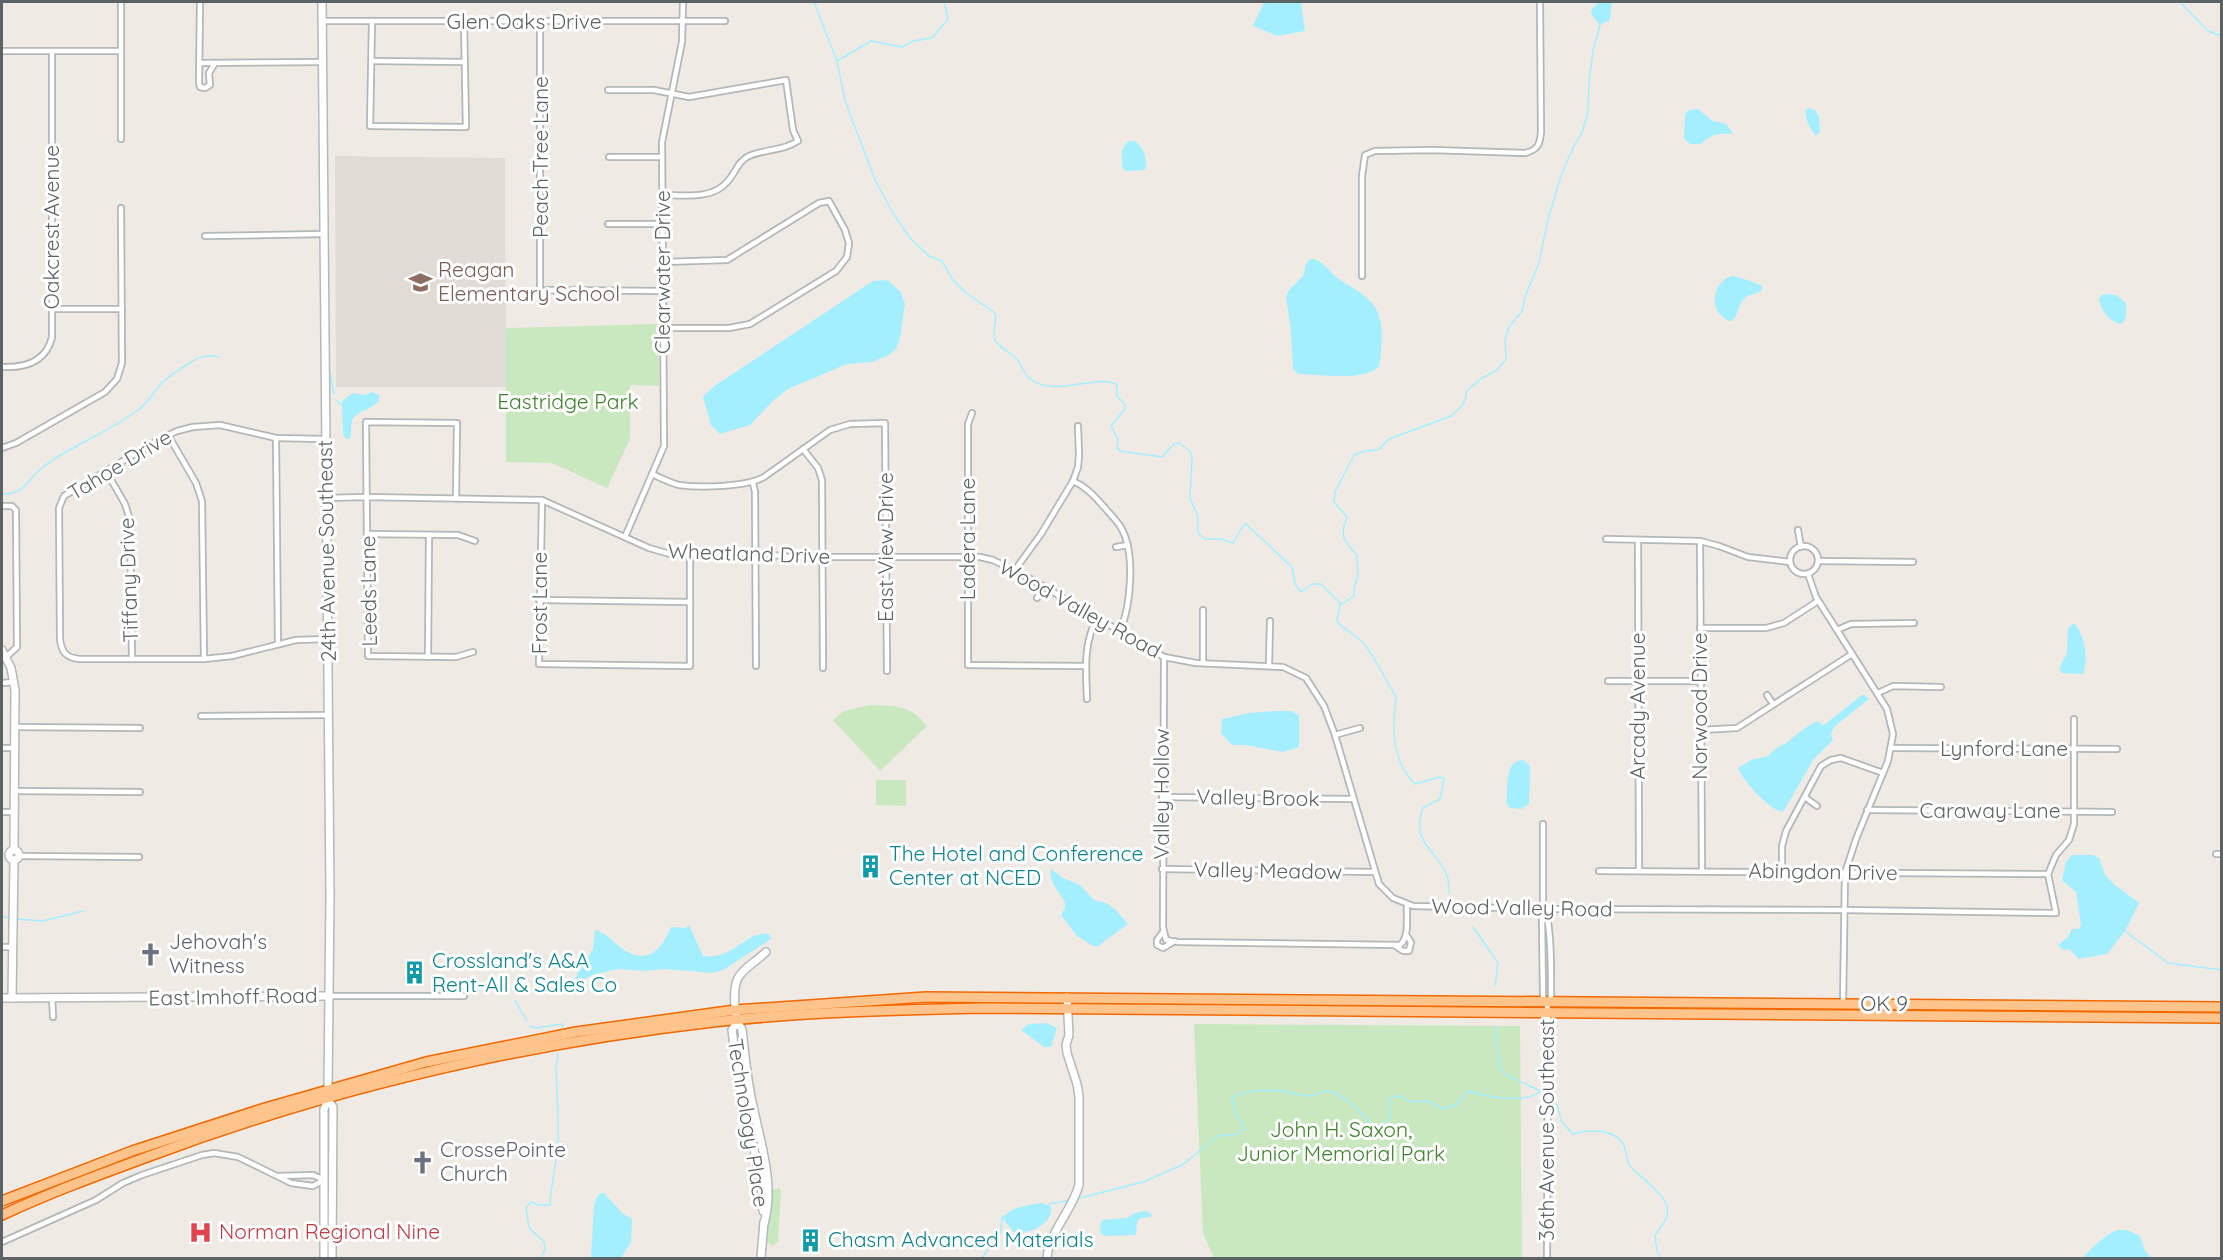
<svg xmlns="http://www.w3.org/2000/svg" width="2223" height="1260" viewBox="0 0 2223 1260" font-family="Quicksand,sans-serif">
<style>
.education{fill:#e1dbd5}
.green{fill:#cae8c0}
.water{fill:#a4efff}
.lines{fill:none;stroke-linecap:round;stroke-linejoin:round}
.stream{stroke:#a4efff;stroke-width:1.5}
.street-casing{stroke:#b2b7ba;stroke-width:8}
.secondary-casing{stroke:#b3b9bc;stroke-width:10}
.highway-casing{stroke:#f36800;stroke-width:12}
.street{stroke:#fff;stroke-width:4.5}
.secondary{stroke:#fff;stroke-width:7}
.highway{stroke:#ffc48b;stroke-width:9}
.labels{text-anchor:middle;stroke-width:6;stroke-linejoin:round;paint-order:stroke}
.street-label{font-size:21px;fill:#5c6365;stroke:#fff}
.education-label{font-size:21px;fill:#785e54;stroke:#fff;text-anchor:start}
.park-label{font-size:21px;fill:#428130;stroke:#fff}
.culture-label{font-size:21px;fill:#0d838f;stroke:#fff;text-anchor:start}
.worship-label{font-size:21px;fill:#5b616d;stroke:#fff;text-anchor:start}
.health-label{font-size:21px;fill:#be3a42;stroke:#fff;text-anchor:start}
</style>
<rect width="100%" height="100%" fill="#efeae4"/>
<polygon class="education" points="335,156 505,158 506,387 336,387"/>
<g class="green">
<polygon points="659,324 659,386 630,385 630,439 607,488 552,463 506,462 506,328"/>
<path d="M869,705C895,706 910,704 927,726L880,771L833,720L844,711Z"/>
<polygon points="876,780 906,780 906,806 876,805"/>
<polygon points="1194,1024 1520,1026 1522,1258 1214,1258 1203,1233"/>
<polygon points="779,1188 781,1190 778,1242 772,1246 767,1241 770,1194 773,1189"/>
</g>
<g class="water">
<polygon points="1264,2 1301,2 1305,31 1277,36 1253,26"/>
<polygon points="1599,2 1612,2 1610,20 1600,25 1591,14 1592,9"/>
<path d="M1808,108L1815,110L1819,117L1820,132L1816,136C1810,129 1806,120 1805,111Z"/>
<path d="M1698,109L1713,121L1726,124L1733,133L1731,134C1719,132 1710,135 1701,144H1690L1684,138L1685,114L1689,110Z"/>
<path d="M1128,141H1135C1144,148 1148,159 1145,170L1125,171L1122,167V150Z"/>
<path d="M1310,259C1323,258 1330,274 1340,280C1375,300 1385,309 1381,352C1380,358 1381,366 1376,369C1360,381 1318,374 1298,374L1293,368L1291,332L1286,296L1289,290L1303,276L1306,264Z"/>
<path d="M1732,276C1736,276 1760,284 1762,286V290C1757,295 1749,293 1744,299C1739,304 1739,313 1732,321H1728C1725,318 1718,314 1717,310C1711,297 1718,280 1732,276Z"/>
<polygon points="887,280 900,291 905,304 900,338 896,349 889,355 872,362 847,364 788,389 774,400 750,425 720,434 711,425 703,397 713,387 873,281"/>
<path d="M2103,294L2116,295L2126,303V317L2122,324C2110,323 2100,310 2099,298Z"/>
<path d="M372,392L379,395V401C372,409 357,412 353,418C350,424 352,433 350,439H346L343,434L342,401L353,393L364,395Z"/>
<path d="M2074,623C2085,635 2089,659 2083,674L2062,673L2059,669L2067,653L2068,628Z"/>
<path d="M1863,694L1869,699L1835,726L1831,734L1833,740L1814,759L1783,812C1768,809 1744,782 1738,768L1751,760L1769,756C1774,748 1782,746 1789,741C1798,733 1806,727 1817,721L1824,725Z"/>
<polygon points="1277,711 1291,711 1299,715 1299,747 1283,752 1246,745 1232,745 1221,733 1222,719 1249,713"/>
<path d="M1523,760L1530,766L1529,804L1521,809L1510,808L1506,802C1509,788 1503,761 1523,760Z"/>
<polygon points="2072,855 2093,855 2099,858 2105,875 2116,886 2139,903 2125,931 2107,954 2079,959 2069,949 2063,950 2058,945 2068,937 2072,929 2079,929 2081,924 2076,892 2062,880 2066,862"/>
<path d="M1051,869L1063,878L1080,885L1094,900L1106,903L1115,909L1128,924L1098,946H1093L1077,936L1061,915C1062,912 1065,910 1065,906C1067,899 1047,884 1051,869Z"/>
<path d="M689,925L703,956C734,960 746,930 769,934L771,939L723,970L713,973L665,969L644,971L618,969L592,975L577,984L575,978L593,949L595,930C605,933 608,937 615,943C641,966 659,957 671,927L685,928Z"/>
<polygon points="1046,1023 1057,1028 1051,1047 1044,1047 1021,1030 1029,1024"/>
<polygon points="601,1193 604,1193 623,1214 632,1219 631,1242 621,1258 593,1258 591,1257 594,1205 597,1197"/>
<path d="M1041,1203L1051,1206C1055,1223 1029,1235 1014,1232L1003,1219C1009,1207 1029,1205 1041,1203Z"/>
<polygon points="1147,1211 1152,1215 1151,1217 1141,1218 1137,1222 1136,1235 1104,1236 1100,1232 1101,1222 1103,1220 1127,1218 1135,1213"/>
<path d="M2118,1230H2127L2140,1236L2145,1251L2152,1258H2083C2091,1249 2106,1233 2118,1230Z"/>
</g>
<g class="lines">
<g class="stream">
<path d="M814,2L837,61L845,101L876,182L893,213L910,238L929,256L942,261L953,280L965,292L995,313C998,321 991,333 995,340C1000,348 1010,352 1016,358C1021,364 1023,372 1028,377C1051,400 1100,372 1117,385V396L1125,405V409L1111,426L1118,439L1117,448L1120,451L1162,457L1174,444L1179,443L1190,451L1192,457L1190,498L1198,517V533L1205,539H1221L1233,543L1241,529L1246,524L1292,567L1295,584L1301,592L1312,584H1321L1341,604"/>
<polyline points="2180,2 2208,31 2222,36"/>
<polyline points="837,61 871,41 902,47 913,41 932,38 948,19 944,2"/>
<polyline points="329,369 334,394"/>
<polyline points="336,400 342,405"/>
<path d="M2,494C26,494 26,480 42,468C72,444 109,433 139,409C149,402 154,390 163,382C171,374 183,367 193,361C202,355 209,355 219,357"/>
<path d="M1340,604L1337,621C1345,632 1358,635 1366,646C1377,662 1386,680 1396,697C1392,727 1391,760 1415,784L1440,777L1444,779L1440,799L1423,808C1411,842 1434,848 1446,873C1449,879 1449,886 1449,893"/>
<path d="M1342,604L1354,596V587L1358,575L1357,555C1344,541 1339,537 1347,517L1334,502L1335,492L1354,455L1365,451L1378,450L1389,439L1451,416L1463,405L1467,391L1482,378L1497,370L1506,359L1505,340L1509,327L1522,311L1526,294L1539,263L1548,219L1561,176L1572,150L1582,132L1588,112L1589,83L1593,50L1600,25"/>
<polyline points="2,916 11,919"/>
<polyline points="16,919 43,921 83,911"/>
<polyline points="1473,927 1498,963 1495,986"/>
<polyline points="2125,931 2168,963 2222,970"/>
<polyline points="515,1001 527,1021"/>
<polyline points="530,1026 537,1028 562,1024 563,1027"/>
<polyline points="1495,1027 1500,1069 1508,1076 1545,1093"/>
<path d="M1549,1095L1556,1103L1562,1122L1573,1134C1589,1129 1619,1128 1625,1149C1628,1158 1626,1163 1634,1170C1644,1180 1664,1194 1667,1207C1670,1219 1660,1226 1655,1236L1657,1251L1661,1258"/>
<path d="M1076,1199L1143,1182L1182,1165L1218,1136L1238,1134L1243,1130V1125L1235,1112L1232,1098C1242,1090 1274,1089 1287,1092C1295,1093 1301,1097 1310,1096C1316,1096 1321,1090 1327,1091C1339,1092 1366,1113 1369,1125L1375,1128L1382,1125L1390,1118L1389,1100L1394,1096H1401L1409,1102L1428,1101L1443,1109L1457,1104L1468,1091C1484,1096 1527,1105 1540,1091"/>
<polyline points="1049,1204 1071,1200"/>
<path d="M541,1258L545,1249L544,1242L529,1228L526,1208L531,1202L538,1205H550C551,1183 557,1162 558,1140C559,1115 556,1089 556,1065L558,1054"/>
<polyline points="982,1258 1001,1232 1002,1218 1004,1216"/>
</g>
<defs>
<g id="street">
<polyline points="121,2 121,139"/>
<polyline points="200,2 199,83 200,87 205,88 210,85 209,73 215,63"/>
<polyline points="323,21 725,21"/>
<polyline points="372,21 370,126 466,127 464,22"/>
<polyline points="540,22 540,292 548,290 662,291"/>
<polyline points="2,51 121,51"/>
<polyline points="372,61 464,62"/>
<polyline points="200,63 323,62"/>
<path d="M608,90H654L689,97L786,80L793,130L798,141C783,151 765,149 749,156C738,161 736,172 728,181C713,200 683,195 662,195"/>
<polyline points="609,157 662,157"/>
<polyline points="608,224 662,224"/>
<polyline points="205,236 324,234"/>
<polyline points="663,262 727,260 819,203 829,201 845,230 849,243 847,257 836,271 750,324 729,328 663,328"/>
<path d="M1362,276V176L1365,155L1375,151L1432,150L1525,153C1538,150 1540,144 1541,132L1540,2"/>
<polyline points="53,309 122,309"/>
<path d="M2,367C24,368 46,363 52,337V51"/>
<polyline points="972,413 968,424 968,665 1086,666"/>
<polyline points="168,435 196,483 202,501 204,659"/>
<polyline points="276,438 278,644"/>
<path d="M325,439L276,438L220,425L193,427L177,431L160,439L64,496L59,508L60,638C61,652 66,658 80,659H204L232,656L296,640L328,639"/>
<polyline points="2,448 16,443 105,392 117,379 122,363 121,208"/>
<polyline points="803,449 818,468 822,480 823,668"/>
<polyline points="106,471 125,504 130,520 132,659"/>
<path d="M652,474C661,478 670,483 679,485C700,488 747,487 764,477L830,430L850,424L885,423L887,671"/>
<path d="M1073,481C1087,487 1095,497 1105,508C1110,514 1116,520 1120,526C1136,550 1131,606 1120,631"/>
<polyline points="753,483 755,492 756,666"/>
<polyline points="325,498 366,497 542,500 649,548 670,554 755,553 790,557 980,557 993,560 1031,579 1164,657 1196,663 1283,667 1306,678 1324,706 1335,735 1379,884 1393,898 1413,906 1545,909 1844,910 2056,913 2048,874 2056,855 2069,840 2074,824 2074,719"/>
<polyline points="456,498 457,423 366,422 368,656 456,657 473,652"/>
<polyline points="542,500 539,664 690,666 690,553"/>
<polyline points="2,506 12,506 16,510 17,647 6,657"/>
<polyline points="1798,530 1801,547"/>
<polyline points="367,534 458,535 475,541"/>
<polyline points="625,537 664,446 662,142 682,42 683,2"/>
<polyline points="1606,539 1700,541 1719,546 1748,557 1790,562"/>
<polyline points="1638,540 1639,871"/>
<polyline points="1700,541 1702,871"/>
<circle cx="1804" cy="560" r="14"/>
<polyline points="1116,547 1128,545"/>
<polyline points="1818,561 1913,562"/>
<polyline points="1015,570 1041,534 1073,481 1078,467 1079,455 1078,426"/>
<polyline points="1808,574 1816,597 1887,709 1893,734 1888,761 1856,839 1845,873 1843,1004"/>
<polyline points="1037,598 1043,586"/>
<polyline points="539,600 690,602"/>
<polyline points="1203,610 1203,663"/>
<polyline points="1700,628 1766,628 1784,623 1818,601"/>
<polyline points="1837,630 1851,624 1914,623"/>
<polyline points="428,657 429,535"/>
<path d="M1164,657L1163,927L1166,940L1178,942L1400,945C1410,937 1406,917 1407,905"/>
<polyline points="1269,665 1270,621"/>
<polyline points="1608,681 1700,681"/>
<polyline points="2,683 14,682"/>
<polyline points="1878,693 1893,686 1941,687"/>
<polyline points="1767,695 1773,704"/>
<path d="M1087,699C1086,670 1083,644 1097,618"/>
<polyline points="201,716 328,715"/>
<polyline points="15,727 140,728"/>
<polyline points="1700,730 1737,728 1852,654"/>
<polyline points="1335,735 1360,728"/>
<polyline points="2,748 15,748"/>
<polyline points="1891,748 2117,749"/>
<polyline points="15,791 140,792"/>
<polyline points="1162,797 1353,799"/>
<polyline points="1806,798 1817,806"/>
<polyline points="1867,810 2112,812"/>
<polyline points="2,812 15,812"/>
<polyline points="2216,854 2222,854"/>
<polyline points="19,856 139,857"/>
<polyline points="1162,869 1374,872"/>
<polyline points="1599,871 2048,874"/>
<polyline points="1782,872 1782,846 1786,831 1821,766 1831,760 1841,758 1883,773"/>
<polyline points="1543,909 1543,824"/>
<polyline points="1545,909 1542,918 1543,997 1547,1002 1548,1020 1547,1258"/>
<path d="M1545,909C1552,929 1551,975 1551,997L1548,1001"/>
<polyline points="1163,932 1157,940 1157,945 1163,948 1173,942"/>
<polyline points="1394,945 1403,951 1409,951 1411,942 1406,935"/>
<polyline points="2,947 13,947"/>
<polyline points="329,996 464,996"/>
<polyline points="52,997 53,1017"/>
<polyline points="278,1176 313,1175 324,1180"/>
<polyline points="2,1242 96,1200 123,1183 142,1175 202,1155 214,1153 238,1157 291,1183 313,1186 324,1180"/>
</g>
<g id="secondary">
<polyline points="322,2 330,896 328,1090 328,1100 333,1107 332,1258"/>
<polyline points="2,650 11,668 15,690 14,850"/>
<circle cx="14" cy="855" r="5"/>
<polyline points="2,998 329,996"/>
<polyline points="12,998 14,860"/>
<polyline points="737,1022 732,1030 739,1084 761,1180 763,1211"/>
<path d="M764,1224C775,1185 761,1145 753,1106C747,1081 745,1055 742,1029C736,1021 736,1016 735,1006C732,971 744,972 766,952"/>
<polyline points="324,1258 324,1109 328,1100"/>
<polyline points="761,1258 764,1222"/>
<path d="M1047,1258C1049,1232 1072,1211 1079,1185V1096L1077,1084L1067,1053L1066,1045L1069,1035L1067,997"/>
</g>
<g id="highway">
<polyline points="2,1201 132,1151 265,1108 426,1062 576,1032 735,1010 926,997 2222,1007"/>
<path d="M2,1215C49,1193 98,1175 147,1157C329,1089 520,1044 713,1022C802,1012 891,1010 981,1008L2222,1018"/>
</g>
</defs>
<use href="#street" class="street-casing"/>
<use href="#secondary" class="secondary-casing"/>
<use href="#highway" class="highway-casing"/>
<use href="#street" class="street"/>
<use href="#secondary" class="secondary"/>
<use href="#highway" class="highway"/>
</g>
<defs>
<symbol id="school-bare" viewBox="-9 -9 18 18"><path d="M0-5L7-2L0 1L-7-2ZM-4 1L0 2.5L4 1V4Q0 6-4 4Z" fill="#8d6e63" stroke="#fff" stroke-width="2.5" paint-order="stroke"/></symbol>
<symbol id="building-bare" viewBox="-9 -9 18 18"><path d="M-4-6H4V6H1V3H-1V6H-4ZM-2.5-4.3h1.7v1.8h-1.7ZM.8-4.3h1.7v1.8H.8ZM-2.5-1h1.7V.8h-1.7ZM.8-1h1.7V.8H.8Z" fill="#0f9aa8" stroke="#fff" stroke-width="2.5" paint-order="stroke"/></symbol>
<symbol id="church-bare" viewBox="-9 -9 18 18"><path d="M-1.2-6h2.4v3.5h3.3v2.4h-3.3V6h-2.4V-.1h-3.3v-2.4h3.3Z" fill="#6b7280" stroke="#fff" stroke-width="2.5" paint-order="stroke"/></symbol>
<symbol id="hospital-bare" viewBox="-9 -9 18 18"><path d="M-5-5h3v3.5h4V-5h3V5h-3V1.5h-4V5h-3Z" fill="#e0444e" stroke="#fff" stroke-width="2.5" paint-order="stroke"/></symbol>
</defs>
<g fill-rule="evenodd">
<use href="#school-bare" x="404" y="266" width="33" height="33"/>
<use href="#building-bare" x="854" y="850" width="33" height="33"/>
<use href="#church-bare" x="134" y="938" width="33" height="33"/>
<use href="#building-bare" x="398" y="956" width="33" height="33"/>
<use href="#church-bare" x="406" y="1146" width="33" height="33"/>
<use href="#hospital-bare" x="184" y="1216" width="33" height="33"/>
<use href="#building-bare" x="794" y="1224" width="33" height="33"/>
</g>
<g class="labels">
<g class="street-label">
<text x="524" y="29">Glen Oaks Drive</text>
<text transform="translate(541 157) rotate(-90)" y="7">Peach Tree Lane</text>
<text transform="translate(52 227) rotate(-90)" y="7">Oakcrest Avenue</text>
<text transform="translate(663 272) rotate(-90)" y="7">Clearwater Drive</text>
<text transform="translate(120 465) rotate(-31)" y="7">Tahoe Drive</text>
<text transform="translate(968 539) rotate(-90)" y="7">Ladera Lane</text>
<text transform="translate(886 547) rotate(-90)" y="7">East View Drive</text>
<text transform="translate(327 551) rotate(-91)" y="7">24th Avenue Southeast</text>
<text transform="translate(749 554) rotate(2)" y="7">Wheatland Drive</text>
<text transform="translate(129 580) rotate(-92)" y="7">Tiffany Drive</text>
<text transform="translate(369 591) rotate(-91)" y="7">Leeds Lane</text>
<text transform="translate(540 603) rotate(-90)" y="7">Frost Lane</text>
<text transform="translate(1080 609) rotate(29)" y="7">Wood Valley Road</text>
<text transform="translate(1638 706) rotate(-90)" y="7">Arcady Avenue</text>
<text transform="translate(1700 706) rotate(-90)" y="7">Norwood Drive</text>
<text x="2004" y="756">Lynford Lane</text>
<text transform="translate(1162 794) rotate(-90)" y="7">Valley Hollow</text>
<text transform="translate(1258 798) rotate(1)" y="7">Valley Brook</text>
<text x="1990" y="818">Caraway Lane</text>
<text transform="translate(1268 871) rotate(1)" y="7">Valley Meadow</text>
<text transform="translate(1823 872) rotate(1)" y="7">Abingdon Drive</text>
<text transform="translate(1522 908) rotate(1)" y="7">Wood Valley Road</text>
<text transform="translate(233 997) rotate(-1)" y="7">East Imhoff Road</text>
<text x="1884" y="1011">OK 9</text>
<text transform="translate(748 1123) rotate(81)" y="7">Technology Place</text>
<text transform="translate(1547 1130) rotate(-90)" y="7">36th Avenue Southeast</text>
</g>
<g class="education-label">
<text x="438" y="277">Reagan<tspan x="438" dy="24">Elementary School</tspan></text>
</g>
<g class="park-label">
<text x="568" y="409">Eastridge Park</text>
<text x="1341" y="1137">John H. Saxon,<tspan x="1341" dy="24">Junior Memorial Park</tspan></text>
</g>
<g class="culture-label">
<text x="889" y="861">The Hotel and Conference<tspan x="889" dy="24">Center at NCED</tspan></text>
<text x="432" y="968">Crossland's A&amp;A<tspan x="432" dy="24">Rent-All &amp; Sales Co</tspan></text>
<text x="828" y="1247">Chasm Advanced Materials</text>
</g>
<g class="worship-label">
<text x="169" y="949">Jehovah's<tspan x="169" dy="24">Witness</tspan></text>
<text x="440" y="1157">CrossePointe<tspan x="440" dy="24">Church</tspan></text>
</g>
<g class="health-label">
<text x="219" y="1239">Norman Regional Nine</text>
</g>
</g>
<rect width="2223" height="1260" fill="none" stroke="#5c6365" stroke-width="6"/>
</svg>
